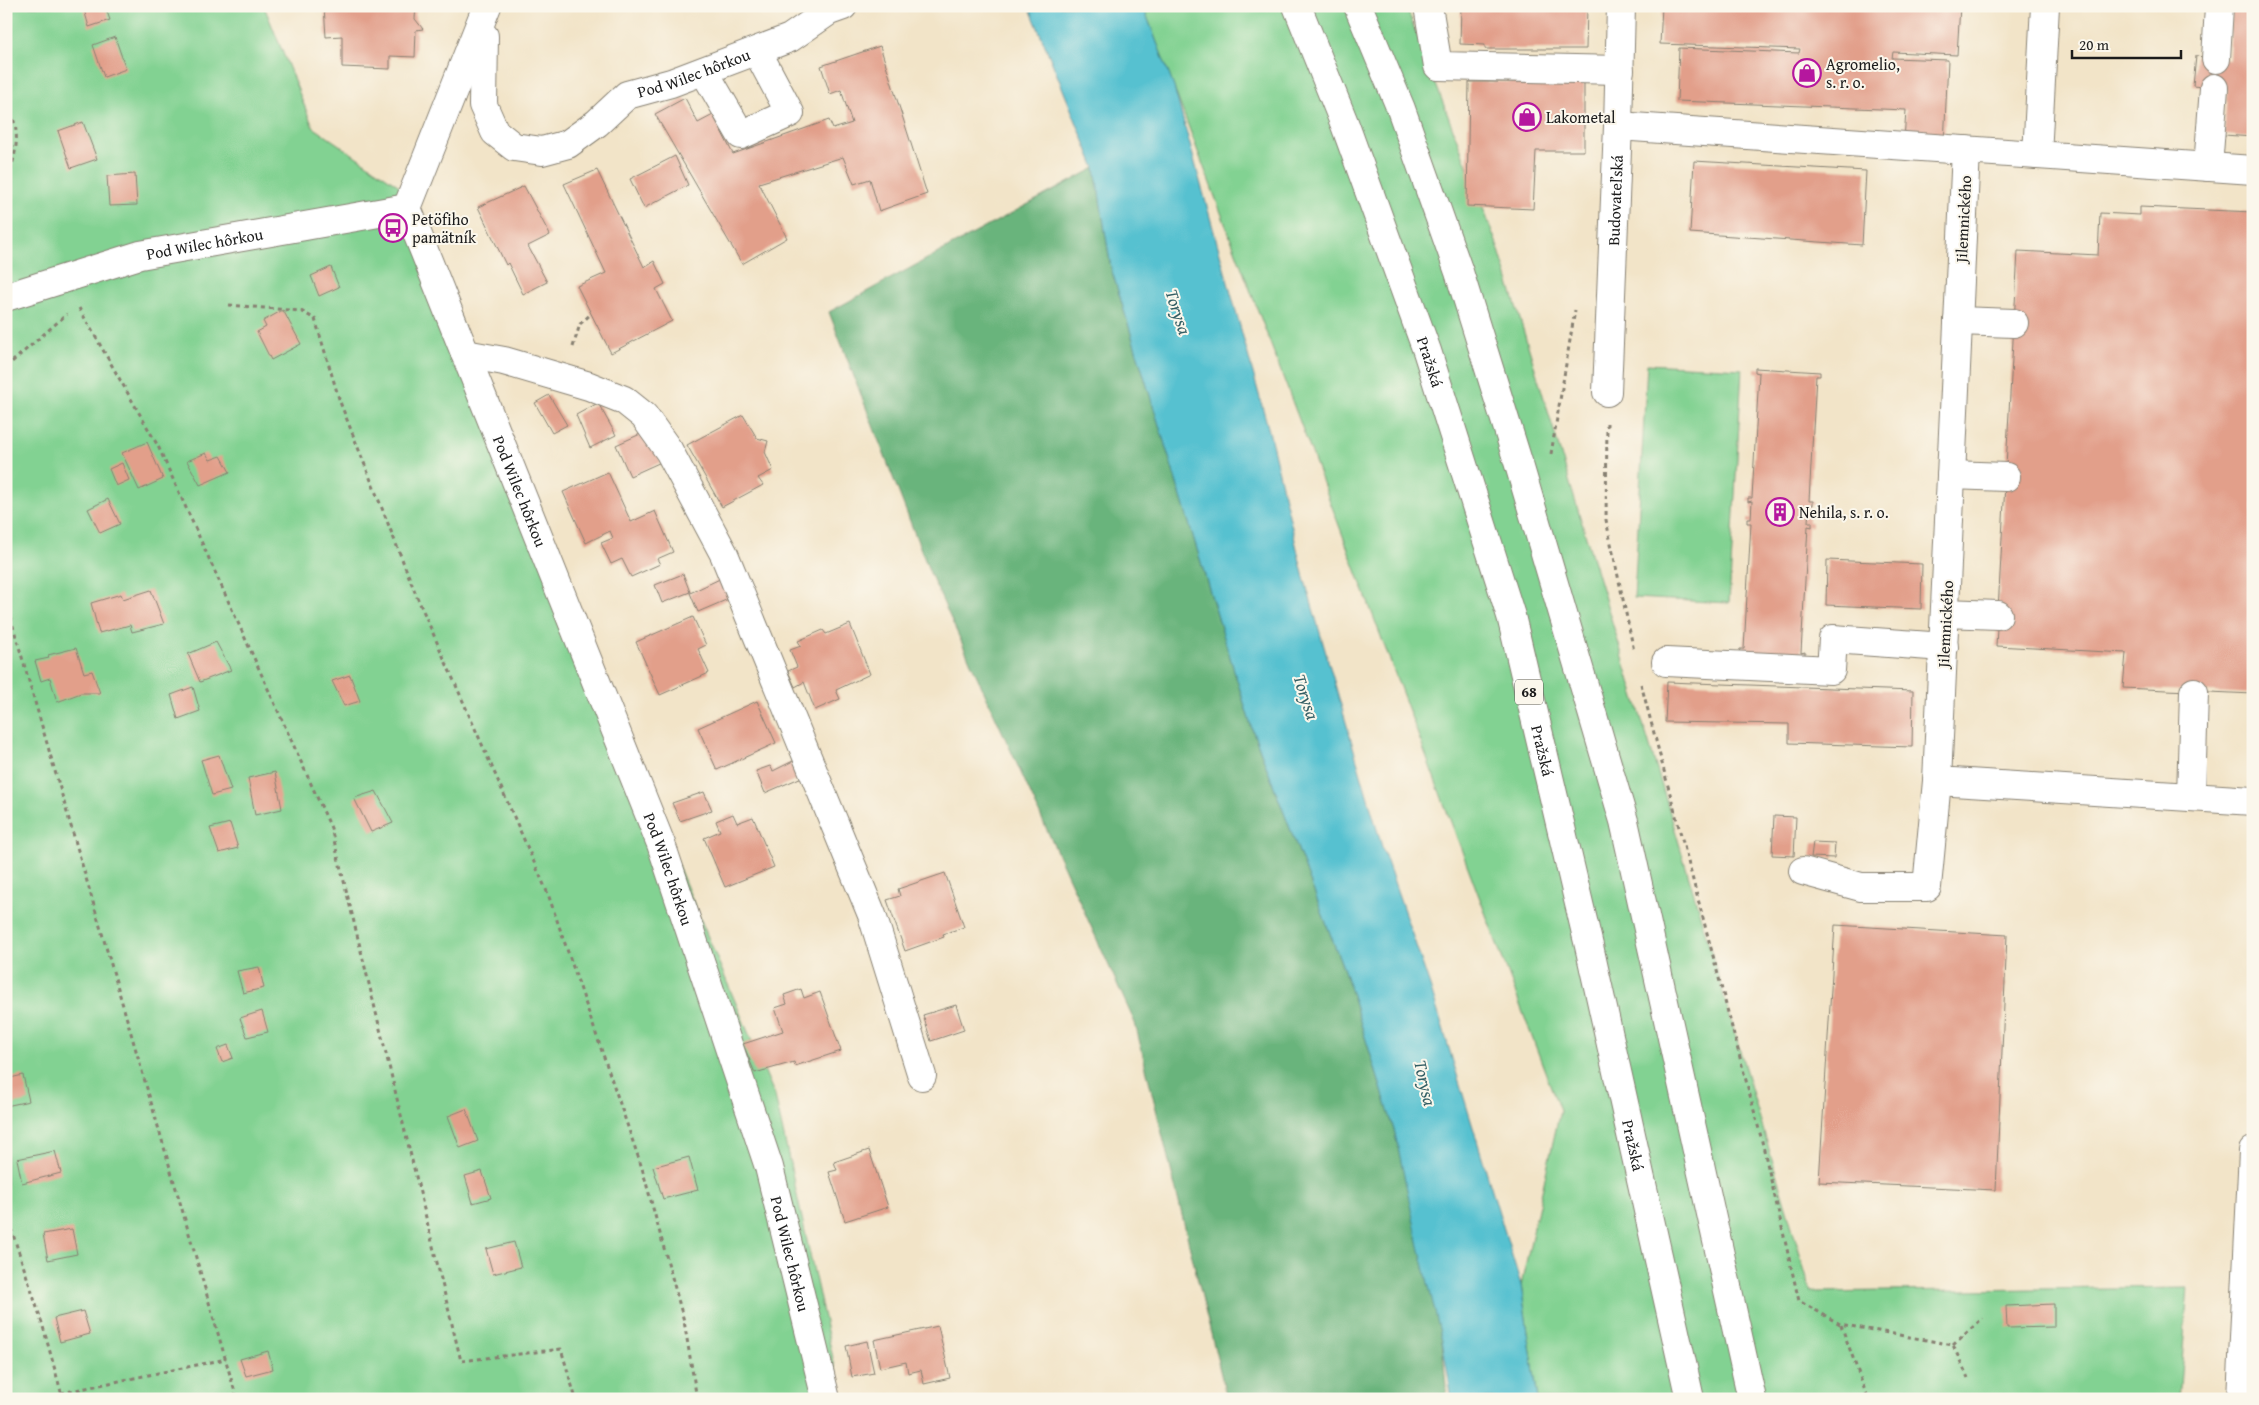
<svg xmlns="http://www.w3.org/2000/svg" width="2259" height="1405" viewBox="0 0 2259 1405" font-family="'Gentium Book Plus',serif">
<style>
.green{fill:#82d292;stroke:#4f7757}
.forest{fill:#69b47c;stroke:#42684c}
.water{fill:#56c1d0;stroke:#396e76}
.building{fill:#e29f8a}
.lines{fill:none;stroke-linecap:round;stroke-linejoin:round}
.minor-casing{stroke:#878072;stroke-width:30}
.major-casing{stroke:#878072;stroke-width:30}
.path{stroke:#878072;stroke-width:3;stroke-dasharray:4 4;stroke-linecap:butt}
.minor{stroke:#fff;stroke-width:28}
.major{stroke:#fff;stroke-width:28}
.labels{text-anchor:middle;stroke-width:4;stroke-linejoin:round;paint-order:stroke}
.shield{fill:#fbf7ec;stroke:#5f5e5a;stroke-width:1}
.shield-label{font-size:15px;font-weight:bold;fill:#1c1c1c}
.poi-label{font-size:16px;fill:#1c1c1c;stroke:#fbf7ec;text-anchor:start}
.street-label{font-size:16px;fill:#1c1c1c;stroke:#fbf7ec}
.water-label{font-size:18px;font-style:italic;fill:#335e64;stroke:#fbf7ec}
</style>
<rect width="100%" height="100%" fill="#fbf7ec"/>
<filter id="ink" filterUnits="userSpaceOnUse"><feTurbulence type="fractalNoise" baseFrequency=".02" numOctaves="2"/><feDisplacementMap in="SourceGraphic" scale="10" xChannelSelector="R" yChannelSelector="G"/><feConvolveMatrix kernelMatrix="1 2 1 2 8 2 1 2 1" color-interpolation-filters="sRGB"/></filter>
<filter id="wash" filterUnits="userSpaceOnUse"><feTurbulence type="fractalNoise" baseFrequency=".0096" numOctaves="4" result="noise"/><feDisplacementMap in="SourceGraphic" scale="20" xChannelSelector="R" yChannelSelector="G"/><feGaussianBlur stdDeviation="1.12" result="paint"/><feColorMatrix in="noise" values="0 0 0 0 0 0 0 0 0 0 0 0 0 0 0 0 0 1.4 0 .05"/><feComposite in="paint" operator="in"/></filter>
<g filter="url(#wash)">
<rect width="100%" height="100%" fill="#f2e4c8"/>
<g class="green">
<path d="M6,6H264L313,127L414,196L555,574L775,1096L842,1399H6C6,1378 10,1356 6,1336Z"/>
<polygon points="1143,6 1406,6 1498,247 1668,806 1811,1292 2188,1287 2179,1399 1538,1399 1521,1285 1560,1111"/>
<polygon points="1647,364 1742,369 1729,603 1634,598"/>
</g>
<polygon class="forest" points="1095,168 1111,268 1252,729 1344,970 1394,1129 1442,1341 1447,1399 1227,1399 1135,1023 930,573 829,312"/>
<polygon class="water" points="1029,6 1143,6 1174,87 1269,431 1303,574 1383,850 1430,986 1521,1285 1538,1399 1452,1399 1442,1341 1419,1246 1394,1129 1344,970 1252,729 1111,268 1095,168"/>
<g id="blocks">
<g class="building">
<polygon points="83,6 105,6 110,20 89,27"/>
<polygon points="324,6 416,6 415,19 423,29 416,30 415,57 390,56 390,69 342,67 342,36 326,37"/>
<polygon points="1461,6 1587,6 1586,49 1485,49 1485,45 1460,44"/>
<polygon points="1662,6 1960,6 1957,55 1893,52 1892,58 1948,60 1944,145 1904,141 1906,110 1677,101 1679,48 1799,53 1800,49 1660,44"/>
<polygon points="2232,6 2253,6 2253,137 2224,135 2227,90 2193,86 2196,56 2229,60"/>
<polygon points="115,37 126,69 104,77 93,45"/>
<polygon points="880,46 927,194 879,211 870,179 854,184 843,157 759,183 787,238 742,264 655,114 685,98 698,123 713,115 733,154 829,120 833,129 852,123 841,90 830,94 821,66"/>
<polygon points="1469,82 1584,82 1584,151 1536,151 1533,209 1467,206"/>
<polygon points="83,122 97,159 71,168 58,131"/>
<polygon points="675,156 688,185 644,208 630,179"/>
<polygon points="1694,161 1866,171 1862,245 1690,233"/>
<polygon points="597,170 644,267 654,261 665,284 656,289 672,321 611,353 577,286 606,273 564,184"/>
<polygon points="135,174 137,205 109,206 107,176"/>
<polygon points="524,186 550,235 528,246 547,282 523,294 508,263 506,265 478,207"/>
<polygon points="2140,207 2253,212 2253,694 2123,688 2126,653 1996,646 2018,251 2098,255 2100,213 2140,215"/>
<polygon points="331,267 339,287 319,296 311,276"/>
<polygon points="283,310 301,344 271,360 257,332 266,327 263,321"/>
<polygon points="1755,368 1820,372 1820,376 1816,376 1809,501 1813,501 1813,505 1809,505 1808,522 1812,522 1812,527 1808,526 1801,653 1805,652 1805,656 1739,653 1740,649 1744,649 1751,523 1747,523 1747,519 1751,519 1752,501 1748,502 1748,498 1752,498 1759,373 1755,372"/>
<polygon points="549,395 567,425 552,433 535,403"/>
<polygon points="598,403 616,435 590,448 576,415"/>
<polygon points="743,415 757,438 768,441 765,452 773,470 758,478 763,485 722,507 687,445"/>
<polygon points="647,431 661,462 630,476 616,445"/>
<polygon points="147,442 163,479 139,490 122,453"/>
<polygon points="206,453 210,460 221,456 230,472 200,485 187,461"/>
<polygon points="122,463 129,480 116,486 109,469"/>
<polygon points="608,472 631,522 655,511 673,552 657,559 660,564 631,577 622,559 611,564 601,543 613,538 610,531 586,543 563,492"/>
<polygon points="108,499 120,524 100,533 88,509"/>
<polygon points="1827,560 1922,564 1921,609 1826,605"/>
<polygon points="683,574 690,592 662,603 655,585"/>
<polygon points="724,577 733,597 698,612 690,593"/>
<polygon points="151,590 164,624 132,632 130,625 99,633 91,603 121,594 123,599"/>
<polygon points="693,617 706,645 698,649 709,673 660,695 636,642"/>
<polygon points="850,624 870,674 836,690 840,699 815,710 804,682 795,687 788,671 797,667 790,650 801,646 798,641 823,630 826,634"/>
<polygon points="216,642 231,670 200,682 188,654"/>
<polygon points="76,648 84,673 92,671 100,693 81,693 57,702 50,678 41,681 35,661 49,658 48,655"/>
<polygon points="350,675 360,701 344,706 332,681"/>
<polygon points="1667,682 1913,691 1912,747 1789,743 1789,724 1665,722"/>
<polygon points="193,687 200,711 178,719 171,695"/>
<polygon points="757,701 776,743 717,770 698,728"/>
<polygon points="219,755 231,790 212,795 201,760"/>
<polygon points="795,760 802,777 765,793 756,771 770,766 773,771"/>
<polygon points="275,772 282,809 255,815 248,778"/>
<polygon points="376,791 393,823 371,832 354,798"/>
<polygon points="704,792 712,810 680,821 672,803"/>
<polygon points="733,814 737,823 753,817 774,867 725,887 704,838 720,831 716,821"/>
<polygon points="1774,816 1796,817 1794,856 1772,855"/>
<polygon points="230,823 238,848 219,853 210,828"/>
<polygon points="1813,842 1835,843 1834,858 1811,857"/>
<polygon points="945,873 964,927 943,934 944,937 905,951 887,900 900,896 898,889"/>
<polygon points="1835,925 2007,935 1996,1190 1819,1182"/>
<polygon points="259,967 264,988 243,993 237,971"/>
<polygon points="801,989 804,998 820,992 841,1051 795,1066 794,1062 755,1073 743,1044 783,1031 775,1008 787,1004 784,995"/>
<polygon points="956,1005 964,1030 931,1041 923,1015"/>
<polygon points="262,1011 268,1032 247,1037 240,1018"/>
<polygon points="228,1045 233,1058 222,1062 217,1049"/>
<polygon points="23,1075 29,1101 6,1106 6,1079"/>
<polygon points="466,1109 478,1141 460,1148 448,1116"/>
<polygon points="869,1150 888,1207 845,1221 829,1172 837,1170 834,1162"/>
<polygon points="55,1151 61,1173 22,1183 17,1159"/>
<polygon points="689,1157 698,1190 663,1199 653,1167"/>
<polygon points="482,1171 491,1198 473,1203 465,1176"/>
<polygon points="72,1229 77,1254 48,1260 43,1234"/>
<polygon points="514,1242 521,1267 493,1274 486,1249"/>
<polygon points="2054,1304 2054,1327 2007,1328 2006,1306"/>
<polygon points="83,1311 90,1334 60,1342 54,1318"/>
<polygon points="938,1326 950,1378 924,1384 921,1370 908,1373 906,1362 880,1368 874,1340"/>
<polygon points="867,1341 874,1373 852,1377 846,1346"/>
<polygon points="268,1351 273,1369 246,1376 240,1359"/>
<polygon points="743,1394 745,1399 724,1399 724,1398"/>
</g>
</g>
</g>
<g filter="url(#ink)">
<use href="#blocks" fill-opacity="0" stroke="#878072" stroke-width="1"/>
<g class="lines">
<defs>
<g id="minor">
<path id="s1" d="M487,6L407,208L661,844L769,1167L826,1399"/>
<polyline points="1428,6 1438,66 1620,70"/>
<path id="s2" d="M484,36L483,105L495,132L514,147L542,151L568,144L597,123L627,95L671,83L790,38L829,11L843,6"/>
<polyline points="2216,59 2219,6"/>
<polyline points="704,71 741,135 790,113 757,51"/>
<polyline points="1618,126 2253,170"/>
<polyline points="1966,150 1937,781 2253,801"/>
<polyline points="2037,155 2045,6"/>
<polyline points="2208,167 2214,88"/>
<path id="s3" d="M6,297L140,255L407,208"/>
<polyline points="1958,321 2014,323"/>
<polyline points="465,354 504,361 589,386 624,400 644,416 669,451 724,554 872,915 922,1076"/>
<path id="s4" d="M1607,392L1618,126L1621,6"/>
<polyline points="1951,475 2006,477"/>
<polyline points="1945,613 1998,615"/>
<polyline points="1666,662 1831,670 1833,639 1944,647"/>
<polyline points="2191,797 2194,692"/>
<polyline points="1803,871 1861,887 1927,887 1937,781"/>
<polyline points="2241,1399 2253,1151"/>
</g>
<g id="major">
<path id="s5" d="M1297,6L1345,125L1427,351L1511,616L1589,946L1690,1399"/>
<polyline points="1358,6 1401,109 1459,272 1520,468 1624,821 1752,1399"/>
</g>
</defs>
<use href="#minor" class="minor-casing"/>
<use href="#major" class="major-casing"/>
<g class="path">
<path d="M6,105C24,131 15,157 6,184"/>
<polyline points="229,305 301,311 315,319 340,402 417,597 548,894 642,1168 684,1321 697,1399"/>
<polyline points="79,308 158,446 331,828 461,1361 561,1349 576,1399"/>
<polyline points="573,347 580,324 591,314"/>
<polyline points="6,367 67,314"/>
<polyline points="1607,423 1606,520 1634,651"/>
<polyline points="1551,454 1575,310"/>
<polyline points="6,602 237,1399"/>
<polyline points="1641,684 1761,1137 1799,1301 1840,1324 1953,1345 1968,1378"/>
<polyline points="6,1213 42,1323 63,1399"/>
<polyline points="1841,1325 1868,1399"/>
<polyline points="1953,1345 1983,1318"/>
<polyline points="61,1393 226,1359"/>
</g>
<use href="#minor" class="minor"/>
<use href="#major" class="major"/>
</g>
</g>
<defs>
<symbol id="shop-ring" viewBox="-11 -11 22 22"><circle r="9.5" fill="#fbf7ec" stroke="#b5179e" stroke-width="1.5"/><path d="M-5-2.5h2.3a2.7 3.5 0 0 1 5.4 0H5L5.5 6h-11ZM-1.5-2.5h3a1.5 2.3 0 0 0-3 0Z" fill="#b5179e"/></symbol>
<symbol id="bus-ring" viewBox="-11 -11 22 22"><circle r="9.5" fill="#fbf7ec" stroke="#b5179e" stroke-width="1.5"/><path d="M-5-6H5V4H4V6H2V4H-2V6H-4V4H-5ZM-3.5-4V0h7V-4ZM-3.5 1.2v1.5H-2V1.2ZM2 1.2v1.5H3.5V1.2Z" fill="#b5179e"/></symbol>
<symbol id="building-ring" viewBox="-11 -11 22 22"><circle r="9.5" fill="#fbf7ec" stroke="#b5179e" stroke-width="1.5"/><path d="M-4-6H4V6H1V3H-1V6H-4ZM-2.5-4.3h1.7v1.8h-1.7ZM.8-4.3h1.7v1.8H.8ZM-2.5-1h1.7V.8h-1.7ZM.8-1h1.7V.8H.8Z" fill="#b5179e"/></symbol>
</defs>
<g fill-rule="evenodd">
<use href="#shop-ring" x="1791" y="57" width="32" height="32"/>
<use href="#shop-ring" x="1511" y="101" width="32" height="32"/>
<use href="#bus-ring" x="377" y="212" width="32" height="32"/>
<use href="#building-ring" x="1764" y="496" width="32" height="32"/>
</g>
<g class="labels">
<rect class="shield" x="1515" y="679.5" width="28" height="25" rx="4"/>
<g class="shield-label">
<text x="1529" y="697">68</text>
</g>
<g class="poi-label">
<text x="1826" y="70">Agromelio,<tspan x="1826" dy="18">s. r. o.</tspan></text>
<text x="1546" y="123">Lakometal</text>
<text x="412" y="225">Petöfiho<tspan x="412" dy="18">pamätník</tspan></text>
<text x="1799" y="518">Nehila, s. r. o.</text>
</g>
<g class="street-label">
<text dy="6" stroke="none"><textPath href="#s2" startOffset="325">Pod Wilec hôrkou</textPath></text>
<text dy="6" stroke="none"><textPath href="#s4" startOffset="192">Budovateľská</textPath></text>
<text transform="translate(1963 219) rotate(-87)" y="6">Jilemnického</text>
<text dy="6" stroke="none"><textPath href="#s3" startOffset="206">Pod Wilec hôrkou</textPath></text>
<text dy="6" stroke="none"><textPath href="#s5" startOffset="380">Pražská</textPath></text>
<text dy="6" stroke="none"><textPath href="#s1" startOffset="522">Pod Wilec hôrkou</textPath></text>
<text transform="translate(1945 624) rotate(-87)" y="6">Jilemnického</text>
<text dy="6" stroke="none"><textPath href="#s5" startOffset="785">Pražská</textPath></text>
<text dy="6" stroke="none"><textPath href="#s1" startOffset="928">Pod Wilec hôrkou</textPath></text>
<text dy="6" stroke="none"><textPath href="#s5" startOffset="1190">Pražská</textPath></text>
<text dy="6" stroke="none"><textPath href="#s1" startOffset="1332">Pod Wilec hôrkou</textPath></text>
</g>
<g class="water-label">
<text transform="translate(1178 312) rotate(72)" y="6">Torysa</text>
<text transform="translate(1306 697) rotate(72)" y="6">Torysa</text>
<text transform="translate(1425 1083) rotate(77)" y="6">Torysa</text>
</g>
</g>
<rect width="2259" height="1405" fill="none" stroke="#fbf7ec" stroke-width="25"/>
<path d="M2072 50v8h109v-8" fill="none" stroke="#1c1c1c" stroke-width="2.5"/>
<text x="2079" y="50" font-size="15" fill="#1c1c1c" stroke="#fbf7ec" stroke-width="4" paint-order="stroke">20 m</text>
</svg>
